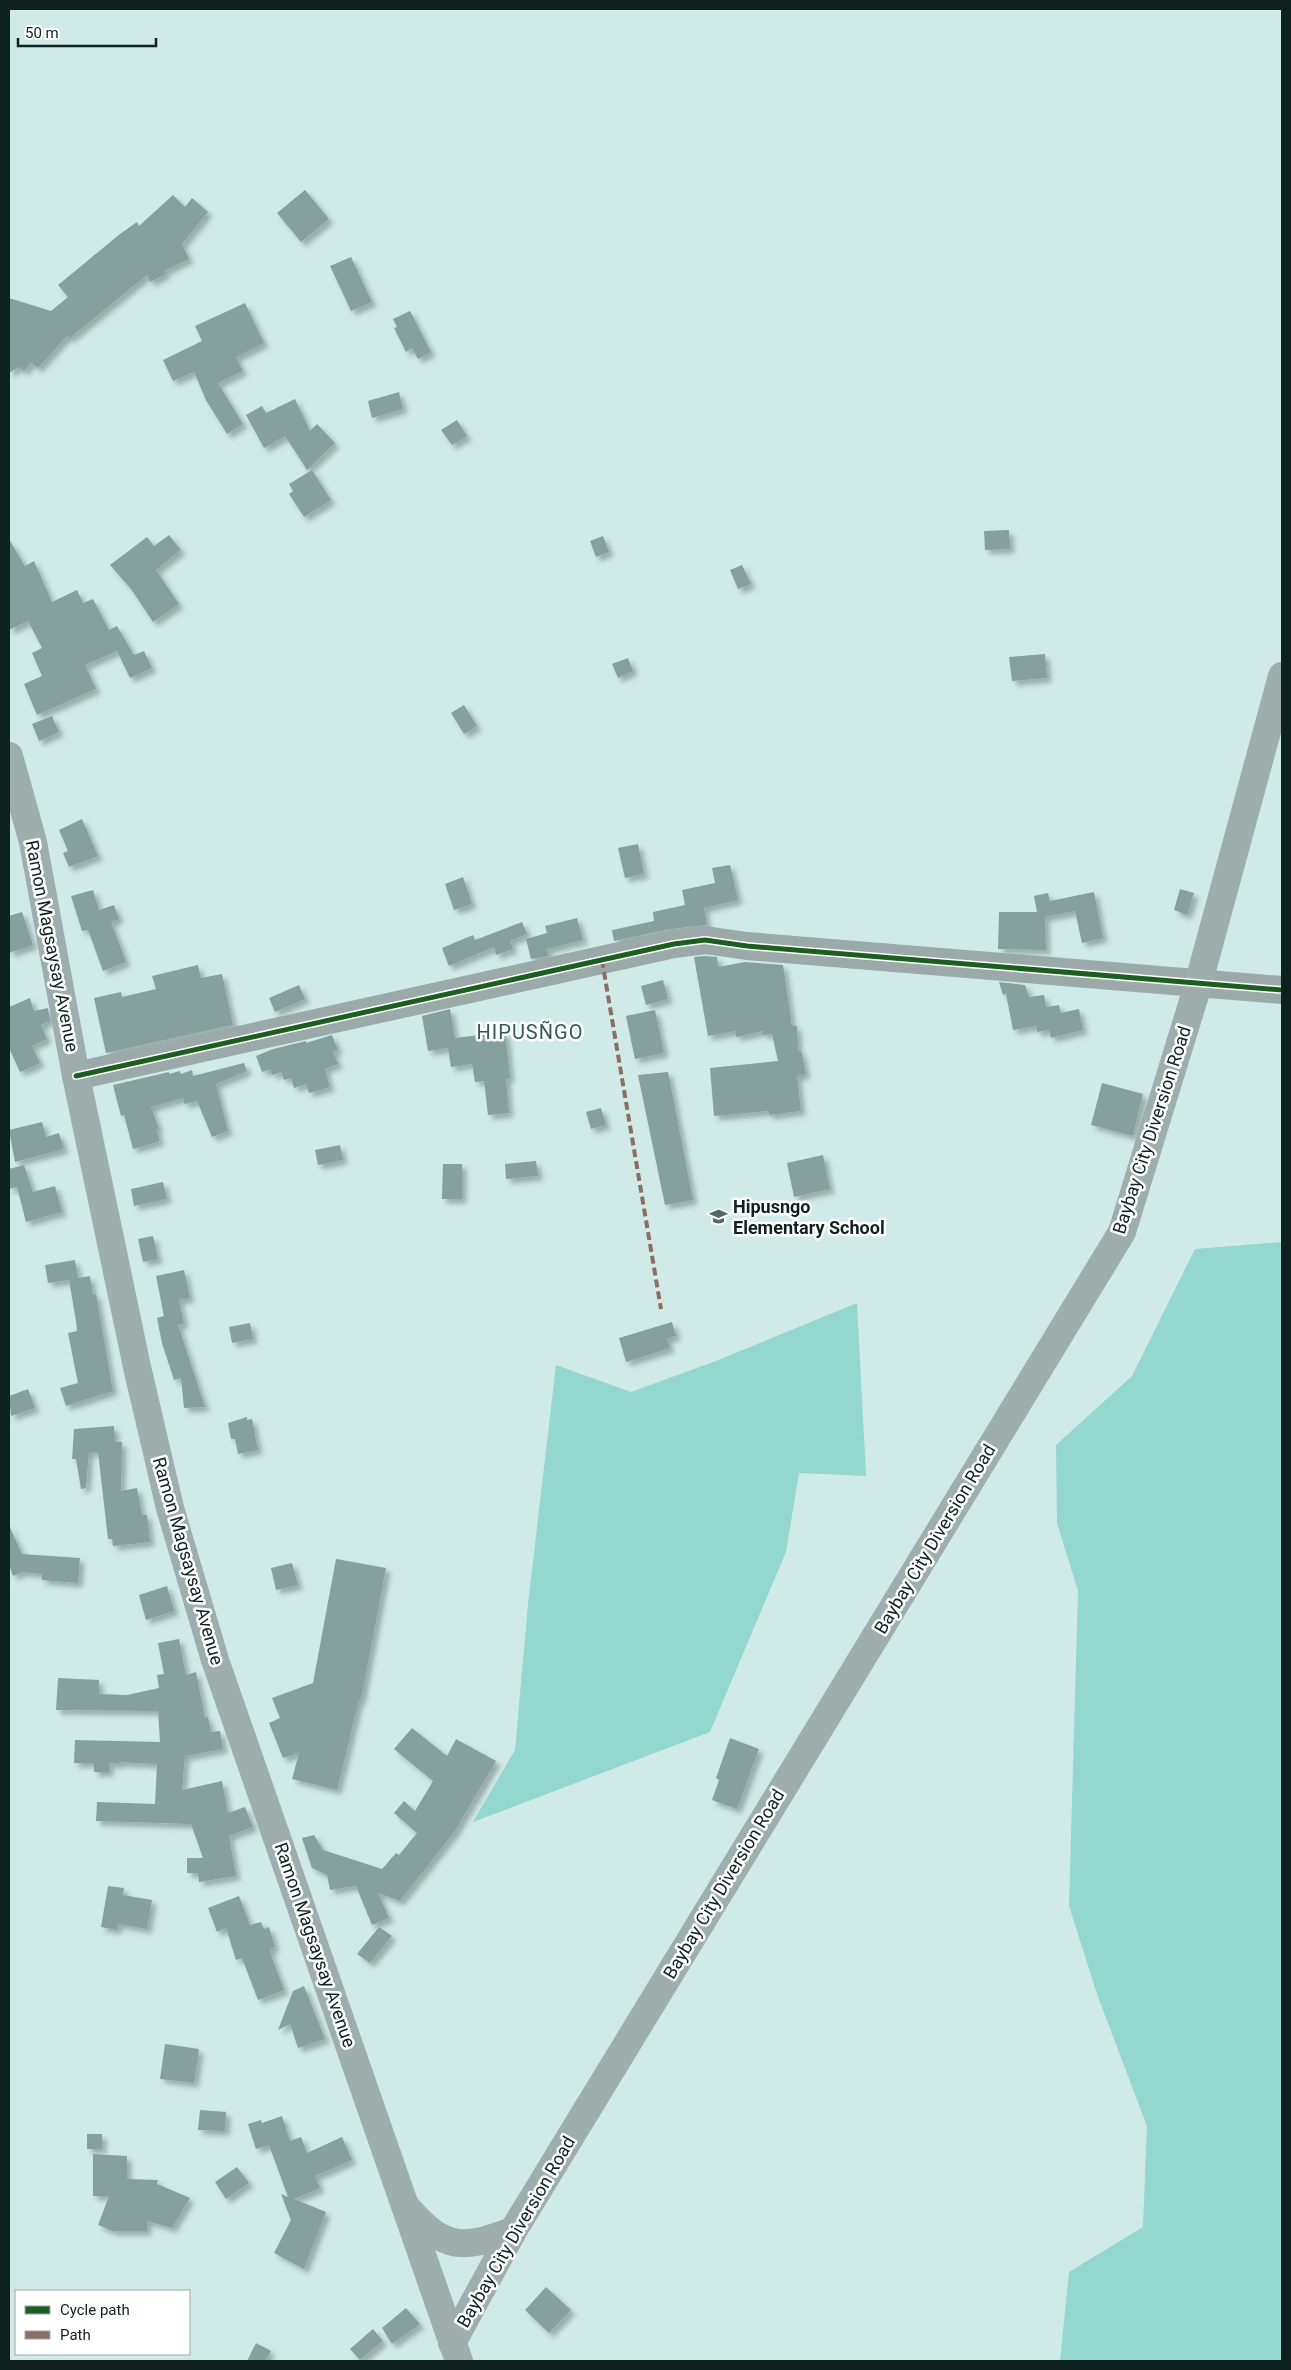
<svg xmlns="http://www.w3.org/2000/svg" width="1291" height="2370" viewBox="0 0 1291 2370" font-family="Roboto,sans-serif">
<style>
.forest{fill:#93d7cf}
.building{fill:#85a09d;filter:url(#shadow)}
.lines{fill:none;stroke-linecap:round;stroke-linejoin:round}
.secondary{stroke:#9baaa8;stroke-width:28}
.primary{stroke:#9daeac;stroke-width:28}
.quiet{stroke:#8d6e63;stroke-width:4;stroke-dasharray:8 4;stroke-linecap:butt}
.cycleway-casing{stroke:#fff;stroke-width:8}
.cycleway{stroke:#1b5e20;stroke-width:5}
.labels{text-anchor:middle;stroke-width:5;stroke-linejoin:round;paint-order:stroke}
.street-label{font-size:18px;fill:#0f211f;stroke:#fff}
.poi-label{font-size:18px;font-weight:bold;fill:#0f211f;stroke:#fff;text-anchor:start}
.quarter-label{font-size:20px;letter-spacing:1px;fill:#305b56;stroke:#fff}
</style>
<defs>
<filter id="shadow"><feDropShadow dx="4.5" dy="4.5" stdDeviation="2.5" flood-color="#0004"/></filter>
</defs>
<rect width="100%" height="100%" fill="#d0eae7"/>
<g class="forest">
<polygon points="1282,1242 1282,2361 1060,2361 1069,2272 1143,2227 1147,2126 1098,1997 1069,1906 1078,1591 1057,1523 1056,1445 1132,1376 1195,1249"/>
<polygon points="857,1303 866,1476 799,1473 786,1552 710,1732 473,1822 515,1750 528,1604 556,1365 631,1392 716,1361"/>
</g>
<g class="building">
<polygon points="305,190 329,219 301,242 277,213"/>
<polygon points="173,195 185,207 192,198 208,212 182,244 189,259 164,271 166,274 150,282 147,275 70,338 67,336 38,368 31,363 24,371 19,367 9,373 9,298 51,311 68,297 58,285 120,234 137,222 139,226"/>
<polygon points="351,257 372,302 351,311 330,266"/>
<polygon points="245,303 264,343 236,357 243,371 218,383 243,424 227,434 206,400 194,372 173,381 163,360 202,341 195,326"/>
<polygon points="410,311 431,352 418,359 412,348 406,352 394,328 397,327 393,319"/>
<polygon points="399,392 403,409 372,418 368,401"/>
<polygon points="295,399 310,431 317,424 335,443 307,470 285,436 264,448 246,415 262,406 266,413"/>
<polygon points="457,420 467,436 452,445 441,430"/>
<polygon points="312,470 331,500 304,517 289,494 293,491 289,484"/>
<polygon points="1009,530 1010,549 985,550 984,531"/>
<polygon points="169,535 181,550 156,570 179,604 153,622 131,589 110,565 147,537 154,546"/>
<polygon points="603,536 609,552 596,557 590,541"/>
<polygon points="9,539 25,566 34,561 52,602 77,590 83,603 93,599 109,630 117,626 134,655 144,651 152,668 130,678 117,651 85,665 96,689 37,715 24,684 42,676 32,653 42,648 28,621 9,630"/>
<polygon points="742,565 751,584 738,589 730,570"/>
<polygon points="1045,654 1047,678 1012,681 1009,657"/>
<polygon points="628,658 633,671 618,678 612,664"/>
<polygon points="464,705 477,726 464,734 451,713"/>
<polygon points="52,716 59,732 39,741 32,724"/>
<polygon points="82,819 98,856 69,867 63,853 68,851 59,830"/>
<polygon points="638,844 644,874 625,878 618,848"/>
<polygon points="730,865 738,900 704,908 707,925 671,929 614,941 612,930 654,921 653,912 685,905 682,890 715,883 712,868"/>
<polygon points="463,877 472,904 454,910 445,884"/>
<polygon points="1180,889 1194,893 1187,915 1174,910"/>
<polygon points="93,890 99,910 114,905 119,919 111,922 126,962 103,971 88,930 82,931 71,896"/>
<polygon points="1094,892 1103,938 1082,943 1075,911 1045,917 1046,950 998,949 999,912 1037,912 1034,896 1048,893 1050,901"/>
<polygon points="22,912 33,945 9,953 9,916"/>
<polygon points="577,918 583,940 547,949 549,956 531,959 526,939 547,933 545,926"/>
<polygon points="522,922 527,934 510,941 513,949 496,955 494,947 449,966 442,948 473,935 475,940"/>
<polygon points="705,956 717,957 718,967 745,962 783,965 792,1026 797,1026 798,1051 801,1051 806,1074 797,1076 801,1111 769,1115 768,1111 714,1116 710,1068 778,1061 772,1034 763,1035 763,1031 736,1037 735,1031 708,1036 694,957"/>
<polygon points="198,965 201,978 222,974 233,1025 106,1053 94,998 121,992 122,997 156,989 152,976"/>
<polygon points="663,980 668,999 646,1005 641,986"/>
<polygon points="999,982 1025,985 1029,997 1044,995 1046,1007 1059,1005 1061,1013 1079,1009 1083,1030 1051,1038 1049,1030 1037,1032 1036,1026 1013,1030 1006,994 1003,995"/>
<polygon points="299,985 305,999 275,1012 269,998"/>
<polygon points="30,998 34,1011 48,1008 50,1021 41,1025 47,1039 32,1046 40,1063 20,1072 9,1048 9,1007"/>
<polygon points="450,1009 455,1038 505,1032 510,1078 506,1079 509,1113 488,1115 484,1081 475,1082 472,1064 451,1067 448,1048 428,1051 422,1016"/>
<polygon points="655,1010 664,1053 635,1059 626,1016"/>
<polygon points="332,1035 338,1050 333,1052 338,1064 325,1069 330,1087 309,1093 306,1084 294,1088 291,1078 284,1080 281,1072 272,1075 270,1069 262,1072 256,1056 273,1049 306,1041 306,1043"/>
<polygon points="244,1063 247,1071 216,1084 228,1131 212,1137 197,1101 184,1104 183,1098 151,1107 159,1129 156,1129 160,1141 133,1149 124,1115 121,1116 113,1085 169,1072 169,1074 180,1071 181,1074 192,1070 193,1076"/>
<polygon points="668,1072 693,1200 665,1205 638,1075"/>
<polygon points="1102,1083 1143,1094 1133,1136 1091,1125"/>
<polygon points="601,1108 606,1125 591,1129 586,1112"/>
<polygon points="42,1122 46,1137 59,1133 64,1149 15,1162 9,1130"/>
<polygon points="340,1145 343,1160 318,1165 315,1150"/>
<polygon points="823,1155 830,1189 794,1197 787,1163"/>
<polygon points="536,1161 538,1176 506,1179 505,1164"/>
<polygon points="443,1164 462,1164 462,1199 442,1199"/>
<polygon points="24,1165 33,1192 55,1186 62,1212 26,1222 17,1187 9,1189 9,1169"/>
<polygon points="163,1182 167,1199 134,1206 131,1189"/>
<polygon points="153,1236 158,1259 143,1262 138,1239"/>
<polygon points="75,1260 78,1278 90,1276 93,1295 96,1294 113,1391 66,1406 60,1388 78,1383 68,1333 77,1331 76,1321 69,1280 48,1283 45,1265"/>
<polygon points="184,1270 190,1298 179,1300 184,1324 178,1325 205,1407 184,1408 181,1378 174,1380 162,1343 157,1318 164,1316 156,1276"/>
<polygon points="672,1322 676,1336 667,1339 670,1348 626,1362 619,1338"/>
<polygon points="250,1323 253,1339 232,1343 229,1327"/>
<polygon points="28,1389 35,1408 11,1416 9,1396"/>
<polygon points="247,1417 247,1420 252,1419 258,1450 238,1454 235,1439 231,1439 228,1423"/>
<polygon points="114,1426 115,1442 122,1442 121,1491 137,1488 142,1515 147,1515 150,1542 113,1546 112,1539 108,1539 98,1452 89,1452 86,1488 81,1489 76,1459 72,1459 74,1429"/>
<polygon points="9,1525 22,1554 80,1558 78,1583 42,1580 42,1574 22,1572 13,1576 9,1565"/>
<polygon points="336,1559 386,1568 361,1700 359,1700 337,1790 292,1779 299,1753 283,1758 269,1723 280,1718 272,1698 313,1683"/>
<polygon points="292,1563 298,1585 276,1590 271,1568"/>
<polygon points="167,1586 174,1611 146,1620 139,1595"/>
<polygon points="179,1639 186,1675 196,1672 205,1718 208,1717 211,1732 220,1731 223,1749 185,1756 182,1790 222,1781 228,1813 245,1807 253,1827 229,1836 236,1876 199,1882 198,1873 187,1873 187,1858 203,1858 191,1824 96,1821 97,1802 155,1804 157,1764 119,1762 119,1764 109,1763 109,1772 94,1772 94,1763 74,1763 75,1740 160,1742 158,1711 56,1710 58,1678 99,1680 99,1694 127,1695 159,1688 157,1675 164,1674 158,1643"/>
<polygon points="412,1728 447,1756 456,1739 496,1761 455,1831 400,1901 378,1893 389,1918 372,1925 356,1886 330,1890 327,1875 312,1868 302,1838 314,1835 323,1850 382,1869 396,1853 399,1855 417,1833 394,1813 404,1801 415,1811 433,1781 394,1749"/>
<polygon points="730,1738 759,1749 737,1809 712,1800 719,1780 716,1778"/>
<polygon points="108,1886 124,1888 123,1895 152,1900 147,1929 118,1924 117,1930 101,1927"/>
<polygon points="239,1896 250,1925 261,1922 264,1929 269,1927 275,1947 270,1949 271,1955 284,1990 258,2000 242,1958 236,1960 226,1928 217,1932 208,1908"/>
<polygon points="379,1927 392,1936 370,1963 357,1954"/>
<polygon points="304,1986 325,2039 298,2048 290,2024 278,2030 293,1991"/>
<polygon points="165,2044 199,2049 194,2083 160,2079"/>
<polygon points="200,2110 226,2112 225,2131 198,2130"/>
<polygon points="282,2116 290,2141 301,2137 307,2153 342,2137 352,2160 315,2176 320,2188 294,2199 326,2212 304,2269 274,2253 291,2220 281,2194 288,2197 269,2145 256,2149 248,2124 261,2120 262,2123"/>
<rect x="87" y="2134" width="15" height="15"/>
<polygon points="93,2154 127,2156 127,2179 158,2180 157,2184 190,2198 172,2228 147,2221 147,2231 113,2231 98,2225 109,2196 93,2196"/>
<polygon points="237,2167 249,2183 226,2199 215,2182"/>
<polygon points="546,2287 571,2310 549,2333 525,2310"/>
<polygon points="406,2308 420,2324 392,2344 382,2328"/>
<polygon points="373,2329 383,2341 360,2360 350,2349"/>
<polygon points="256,2343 271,2351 265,2361 247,2361"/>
</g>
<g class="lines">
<polyline class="secondary" points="76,1076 674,944 705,940 747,946 1282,990"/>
<g class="primary">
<polyline points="9,756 33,842 76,1076 137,1367 170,1508 215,1660 459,2361"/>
<path d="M409,2210C445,2251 464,2249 513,2231"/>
<polyline points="452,2343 513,2231 1122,1232 1198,985 1282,676"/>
</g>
<polyline class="quiet" points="602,960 661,1309"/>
<defs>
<polyline id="cycleway" points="76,1076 674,944 705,940 747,946 1282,990"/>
</defs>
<use href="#cycleway" class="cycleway-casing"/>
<use href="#cycleway" class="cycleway"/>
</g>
<defs>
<symbol id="school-bare" viewBox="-9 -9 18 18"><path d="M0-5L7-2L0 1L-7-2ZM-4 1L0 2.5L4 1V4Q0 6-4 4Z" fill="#536765" stroke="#fff" stroke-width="2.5" paint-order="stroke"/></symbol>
</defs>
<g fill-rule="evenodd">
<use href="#school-bare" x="706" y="1204" width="25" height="25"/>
</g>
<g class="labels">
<g class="street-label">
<text transform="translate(52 946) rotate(79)" y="6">Ramon Magsaysay Avenue</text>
<text transform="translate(1152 1130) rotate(-72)" y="6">Baybay City Diversion Road</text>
<text transform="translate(935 1539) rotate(-59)" y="6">Baybay City Diversion Road</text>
<text transform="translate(188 1561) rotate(74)" y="6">Ramon Magsaysay Avenue</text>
<text transform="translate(724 1884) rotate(-59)" y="6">Baybay City Diversion Road</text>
<text transform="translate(315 1945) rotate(71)" y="6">Ramon Magsaysay Avenue</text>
<text transform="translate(516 2232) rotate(-60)" y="6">Baybay City Diversion Road</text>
</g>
<g class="poi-label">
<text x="733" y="1213">Hipusngo<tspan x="733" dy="21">Elementary School</tspan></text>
</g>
<g class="quarter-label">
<text x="530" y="1039">HIPUSÑGO</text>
</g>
</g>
<rect width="1291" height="2370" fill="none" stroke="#0f211f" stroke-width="20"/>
<rect x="15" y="2290" width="175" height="65" fill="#ffffff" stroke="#9fa6a5"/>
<rect x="25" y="2306" width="25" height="8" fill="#1b5e20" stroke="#9fa6a5"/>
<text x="60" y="2315" font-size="15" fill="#0f211f">Cycle path</text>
<rect x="25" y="2331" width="25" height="8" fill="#8d6e63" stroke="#9fa6a5"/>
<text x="60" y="2340" font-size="15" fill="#0f211f">Path</text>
<path d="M18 38v8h138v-8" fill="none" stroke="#0f211f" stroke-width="2.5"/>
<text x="25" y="38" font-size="15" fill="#0f211f" stroke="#ffffff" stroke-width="4" paint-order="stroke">50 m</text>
</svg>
